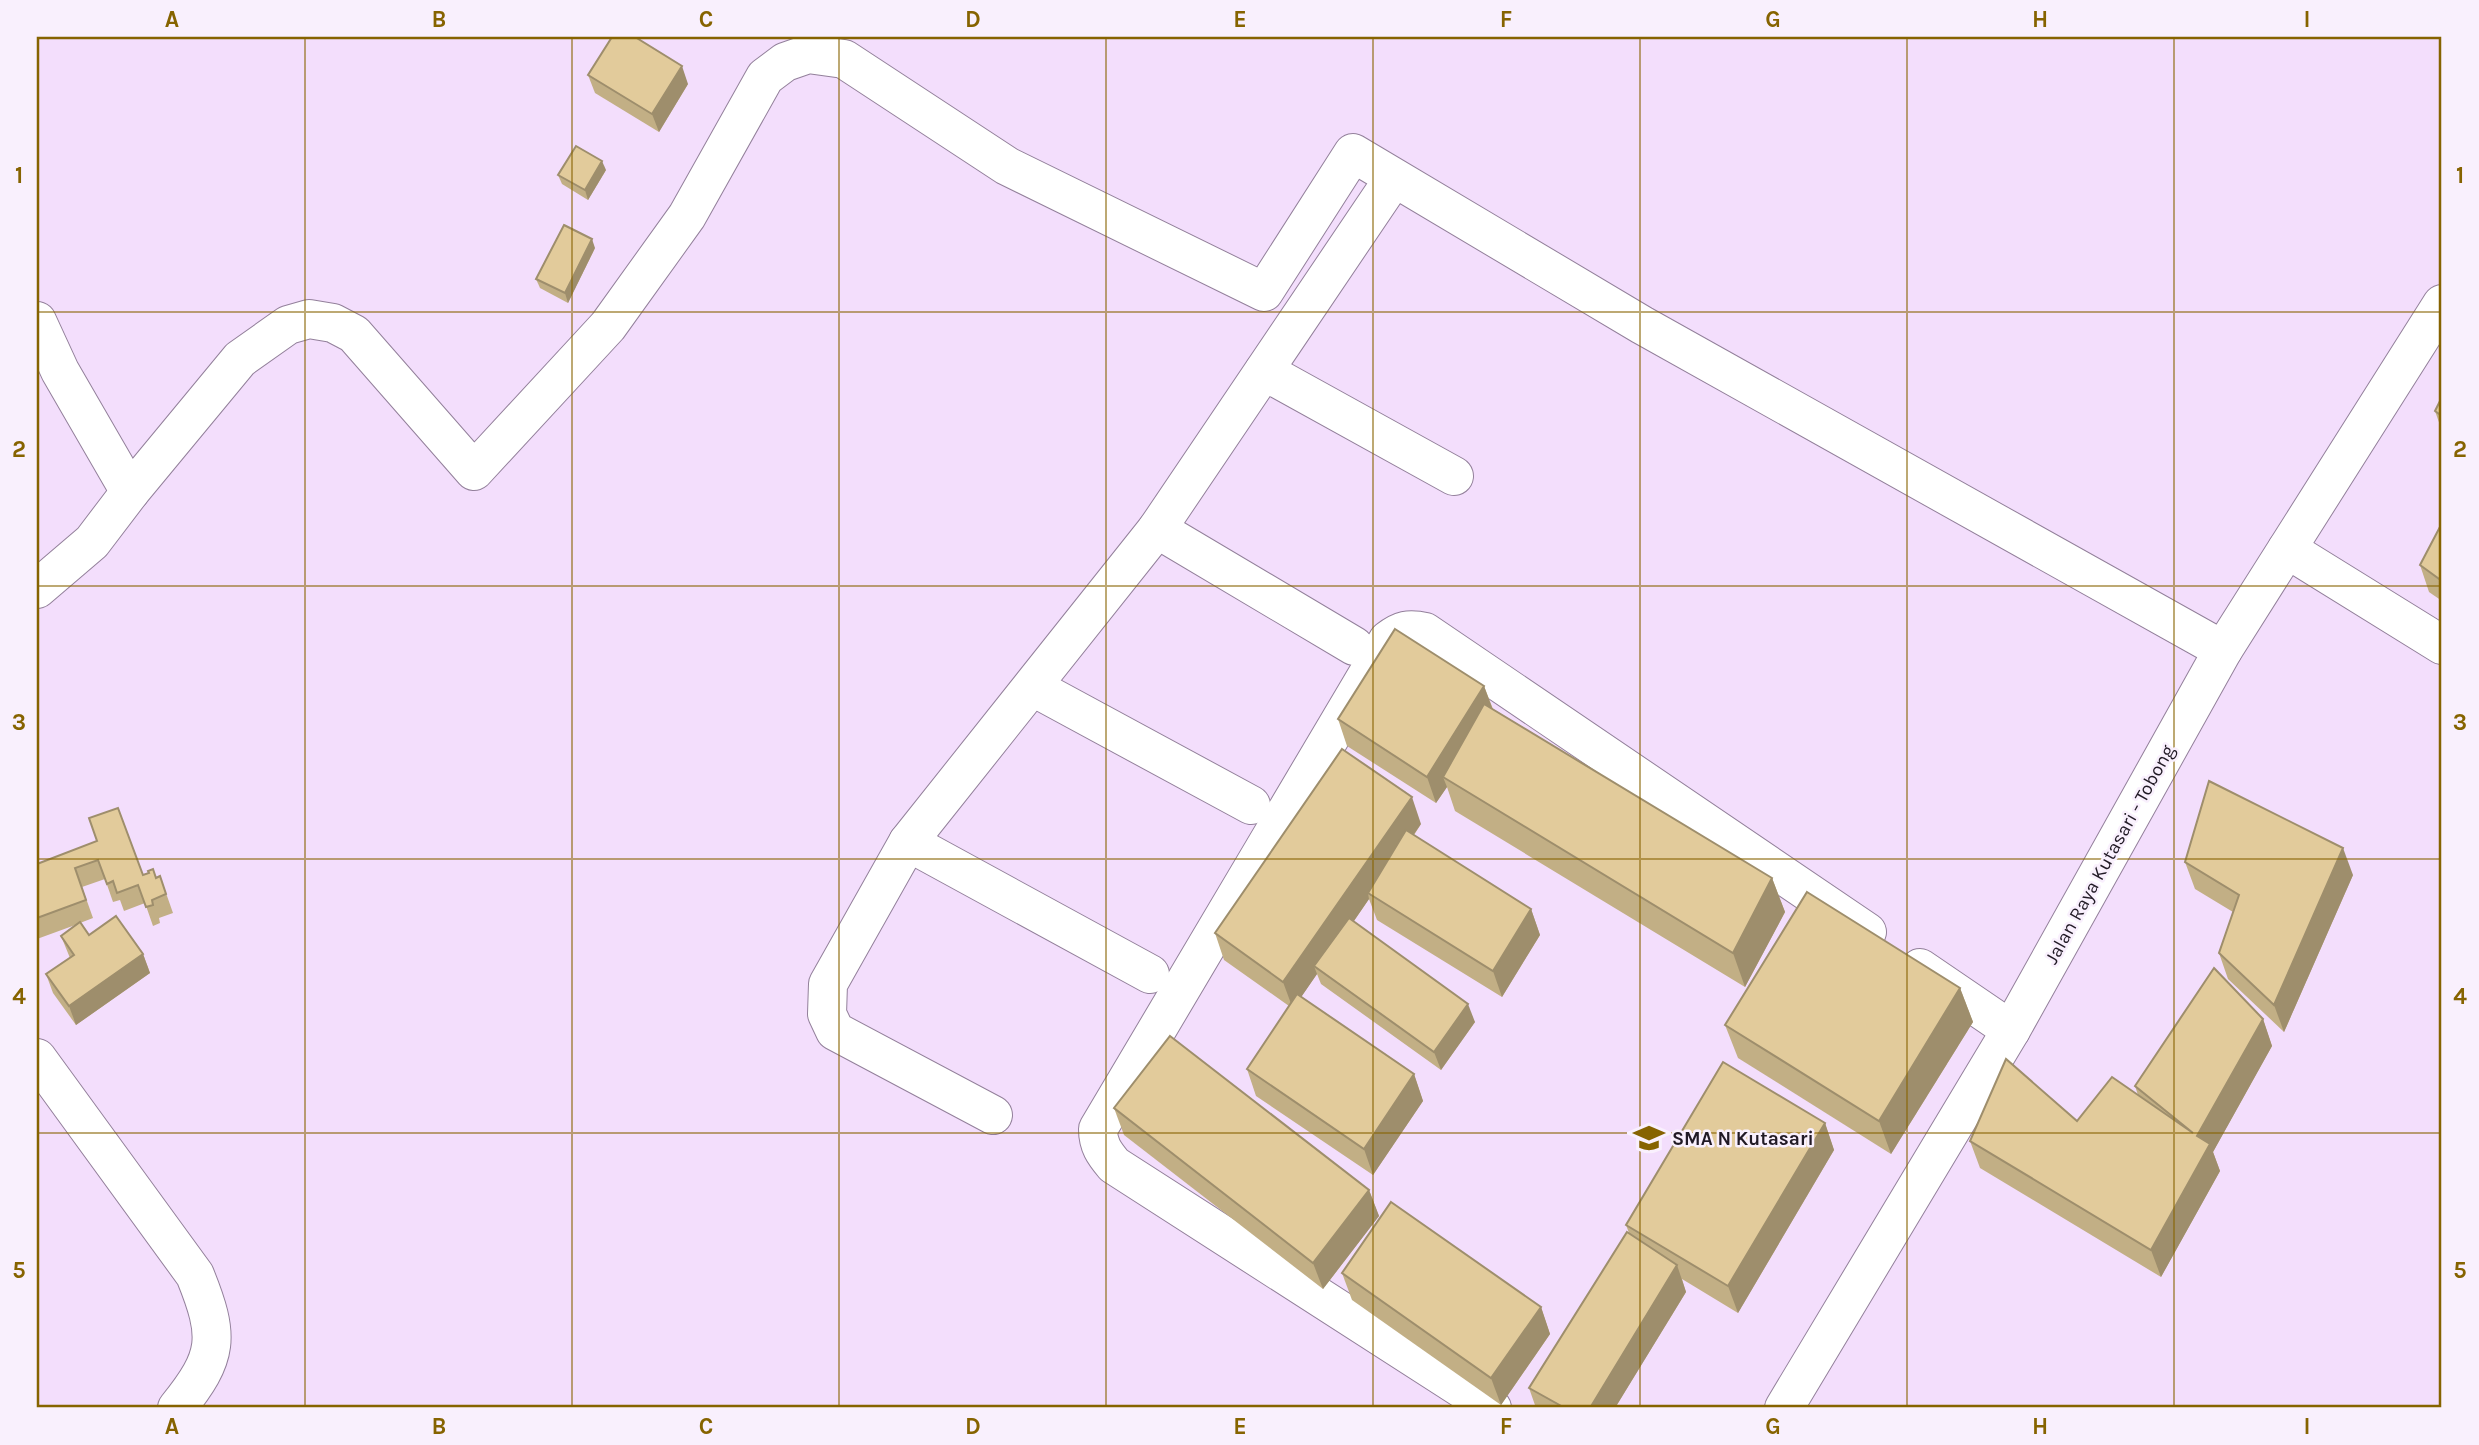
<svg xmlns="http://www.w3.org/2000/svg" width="2479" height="1445" viewBox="0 0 2479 1445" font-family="Karla,sans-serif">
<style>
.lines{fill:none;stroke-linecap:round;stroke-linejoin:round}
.minor-casing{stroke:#93809b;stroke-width:40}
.tertiary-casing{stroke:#93809b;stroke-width:40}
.minor{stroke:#fff;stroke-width:38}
.tertiary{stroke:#fff;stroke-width:38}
.wall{fill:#c2af85}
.shaded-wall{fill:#9e8e6c}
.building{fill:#e2cb9b;stroke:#9e8e6c;stroke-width:2}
.grid{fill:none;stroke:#866300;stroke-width:2;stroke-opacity:0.55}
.labels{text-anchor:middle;stroke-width:5;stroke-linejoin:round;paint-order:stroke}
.street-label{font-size:19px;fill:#211a25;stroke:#f9f0fd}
.poi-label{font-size:19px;font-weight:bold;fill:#211a25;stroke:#f9f0fd;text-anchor:start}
.neatline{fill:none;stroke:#866300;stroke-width:2.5}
.grid-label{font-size:23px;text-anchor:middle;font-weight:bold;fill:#866300}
</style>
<rect width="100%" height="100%" fill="#f3defc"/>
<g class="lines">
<defs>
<g id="minor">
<polyline points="37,321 60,371 130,492"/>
<polyline points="1264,371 1454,476"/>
<polyline points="1157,529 1354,646"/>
<polyline points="2287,549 2442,645"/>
<polyline points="37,589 92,542 130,492 240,359 288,325 309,319 333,323 354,334 474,471 608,326 687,216 765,77 785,62 808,54 844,59 1007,166 1264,292 1353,153 1642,325 2223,650"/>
<polyline points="1033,687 1251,805"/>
<polyline points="908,842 1150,974"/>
<polyline points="1920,968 2011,1030"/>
<path d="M37,1058L195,1275C220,1337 219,1356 177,1408"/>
<polyline points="993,1115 835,1031 827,1014 828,984 908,842 1157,529 1394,178"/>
<path d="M1492,1408L1114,1165C1104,1153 1098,1145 1098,1129L1388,640C1401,630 1409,628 1425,632L1867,932"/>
</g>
<polyline id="tertiary" points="1784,1408 2011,1030 2223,650 2442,304"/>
</defs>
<use href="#minor" class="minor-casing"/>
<use href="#tertiary" class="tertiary-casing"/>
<use href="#minor" class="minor"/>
<use href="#tertiary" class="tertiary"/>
</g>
<g class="wall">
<polygon points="588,75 688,84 659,132 595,93"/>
<polygon points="606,170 588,200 562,184 558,175"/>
<polygon points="595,248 568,303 540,288 536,279"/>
<polygon points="2442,397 2442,431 2435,411"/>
<polygon points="2442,523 2442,601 2429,592 2420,565"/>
<polygon points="1484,686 1493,709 1772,878 1785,912 1745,987 1455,811 1447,787 1436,803 1347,746 1338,719"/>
<polygon points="1421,824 1414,835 1531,909 1540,935 1502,997 1377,920 1369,899 1354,921 1475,1022 1441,1070 1321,984 1317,974 1301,997 1414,1074 1423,1101 1373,1175 1256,1096 1247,1069 1289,1006 1224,960 1215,933"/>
<polygon points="97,841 143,875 156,878 160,876 173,913 159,918 160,923 153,926 145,903 124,911 120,900 113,902 105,879 82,887 93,918 80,923 89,935 143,954 150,973 76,1025 53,993 46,974 70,958 61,936 78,924 37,939 37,864"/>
<polygon points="2185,862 2353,875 2284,1032 2228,979 2219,953 2233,912 2195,889"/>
<polygon points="1960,988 1973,1022 1891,1154 1738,1058 1725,1025"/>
<polygon points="2263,1019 2272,1046 2213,1152 2220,1171 2161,1277 1980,1168 1970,1141 2077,1121 2138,1095 2135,1086"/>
<polygon points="1114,1108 1369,1190 1379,1216 1323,1289 1124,1135"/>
<polygon points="1825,1123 1834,1150 1738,1313 1682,1279 1686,1292 1615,1408 1536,1408 1529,1388 1629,1233 1626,1225"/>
<polygon points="1342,1273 1541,1307 1550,1334 1501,1405 1352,1300"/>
</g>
<g class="shaded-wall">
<polygon points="682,66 688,84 659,132 652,114"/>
<polygon points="602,161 606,170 588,200 585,190"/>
<polygon points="592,239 595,248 568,303 565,293"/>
<polygon points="1484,686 1494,713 1443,777 1447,787 1436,803 1427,777"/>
<polygon points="1412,797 1421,824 1371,896 1368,893 1369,899 1320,970 1314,966 1317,974 1293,1009 1283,982"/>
<polygon points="2343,848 2353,875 2284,1032 2274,1005"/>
<polygon points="1772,878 1785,912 1745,987 1733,953"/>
<polygon points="1531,909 1540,935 1502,997 1493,971"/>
<polygon points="143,954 150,973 76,1025 69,1006"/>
<polygon points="1960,988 1973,1022 1891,1154 1879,1121"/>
<polygon points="1468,1004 1475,1022 1441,1070 1434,1052"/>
<polygon points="2263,1019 2272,1046 2213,1152 2220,1171 2161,1277 2151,1250 2197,1136"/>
<polygon points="1414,1074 1423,1101 1373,1175 1364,1149"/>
<polygon points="1825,1123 1834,1150 1738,1313 1728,1286"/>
<polygon points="1369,1190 1379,1216 1323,1289 1313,1263"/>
<polygon points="1677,1265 1686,1292 1615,1408 1590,1408"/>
<polygon points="1541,1307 1550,1334 1501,1405 1491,1378"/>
</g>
<g class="building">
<polygon points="612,37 635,37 682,66 652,114 588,75"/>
<polygon points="576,146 602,161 585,190 558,175"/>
<polygon points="564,225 592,239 565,293 536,279"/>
<polygon points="2442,397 2442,416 2435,411"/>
<polygon points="2442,523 2442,581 2420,565"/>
<polygon points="1395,629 1484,686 1427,777 1338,719"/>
<polygon points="1484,704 1772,878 1733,953 1443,777"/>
<polygon points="1342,749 1412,797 1283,982 1215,933"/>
<polygon points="2209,781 2343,848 2274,1005 2219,953 2239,895 2185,862"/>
<polygon points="118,808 143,875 149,873 148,871 153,869 156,878 160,876 166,894 152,900 153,905 146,907 138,885 117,893 113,881 107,884 98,860 75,868 86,900 37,918 37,864 97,841 89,818"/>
<polygon points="1406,830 1531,909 1493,971 1368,893"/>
<polygon points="1807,892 1960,988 1879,1121 1725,1025"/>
<polygon points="116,916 143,954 69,1006 46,974 74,955 61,936 80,922 89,935"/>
<polygon points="1349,918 1468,1004 1434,1052 1314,966"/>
<polygon points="2214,968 2263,1019 2197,1136 2210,1144 2151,1250 1970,1141 2006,1059 2077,1121 2112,1077 2193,1133 2135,1086"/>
<polygon points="1297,994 1414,1074 1364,1149 1247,1069"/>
<polygon points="1170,1036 1369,1190 1313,1263 1114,1108"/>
<polygon points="1723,1062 1825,1123 1728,1286 1626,1225"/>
<polygon points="1391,1202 1541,1307 1491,1378 1342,1273"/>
<polygon points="1627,1232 1677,1265 1590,1408 1565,1408 1529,1388"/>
</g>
<path class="grid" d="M305,37V1408M572,37V1408M839,37V1408M1106,37V1408M1373,37V1408M1640,37V1408M1907,37V1408M2174,37V1408M37,312H2442M37,586H2442M37,859H2442M37,1133H2442"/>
<defs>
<symbol id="school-bare" viewBox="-9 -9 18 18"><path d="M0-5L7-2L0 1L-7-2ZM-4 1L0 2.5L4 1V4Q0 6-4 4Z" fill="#866300" stroke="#f9f0fd" stroke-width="2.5" paint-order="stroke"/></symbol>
</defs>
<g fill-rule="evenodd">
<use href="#school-bare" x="1627" y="1116" width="44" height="44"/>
</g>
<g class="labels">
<g class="street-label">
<text transform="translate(2109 854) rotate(-61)" y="7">Jalan Raya Kutasari - Tobong</text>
</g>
<g class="poi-label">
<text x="1672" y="1145">SMA N Kutasari</text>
</g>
</g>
<rect width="2479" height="1445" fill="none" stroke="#f9f0fd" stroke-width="77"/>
<rect x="38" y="38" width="2402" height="1368" class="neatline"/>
<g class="grid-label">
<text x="172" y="27">A</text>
<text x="439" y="27">B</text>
<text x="706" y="27">C</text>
<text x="973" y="27">D</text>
<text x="1240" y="27">E</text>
<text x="1506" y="27">F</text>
<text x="1773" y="27">G</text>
<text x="2040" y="27">H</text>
<text x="2307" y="27">I</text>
<text x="19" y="183">1</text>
<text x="2460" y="183">1</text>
<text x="19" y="457">2</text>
<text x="2460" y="457">2</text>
<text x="19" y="730">3</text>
<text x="2460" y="730">3</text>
<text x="19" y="1004">4</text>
<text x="2460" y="1004">4</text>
<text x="19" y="1278">5</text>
<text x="2460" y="1278">5</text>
<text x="172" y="1434">A</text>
<text x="439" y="1434">B</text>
<text x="706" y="1434">C</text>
<text x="973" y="1434">D</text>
<text x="1240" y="1434">E</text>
<text x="1506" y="1434">F</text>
<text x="1773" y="1434">G</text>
<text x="2040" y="1434">H</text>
<text x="2307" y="1434">I</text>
</g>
</svg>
